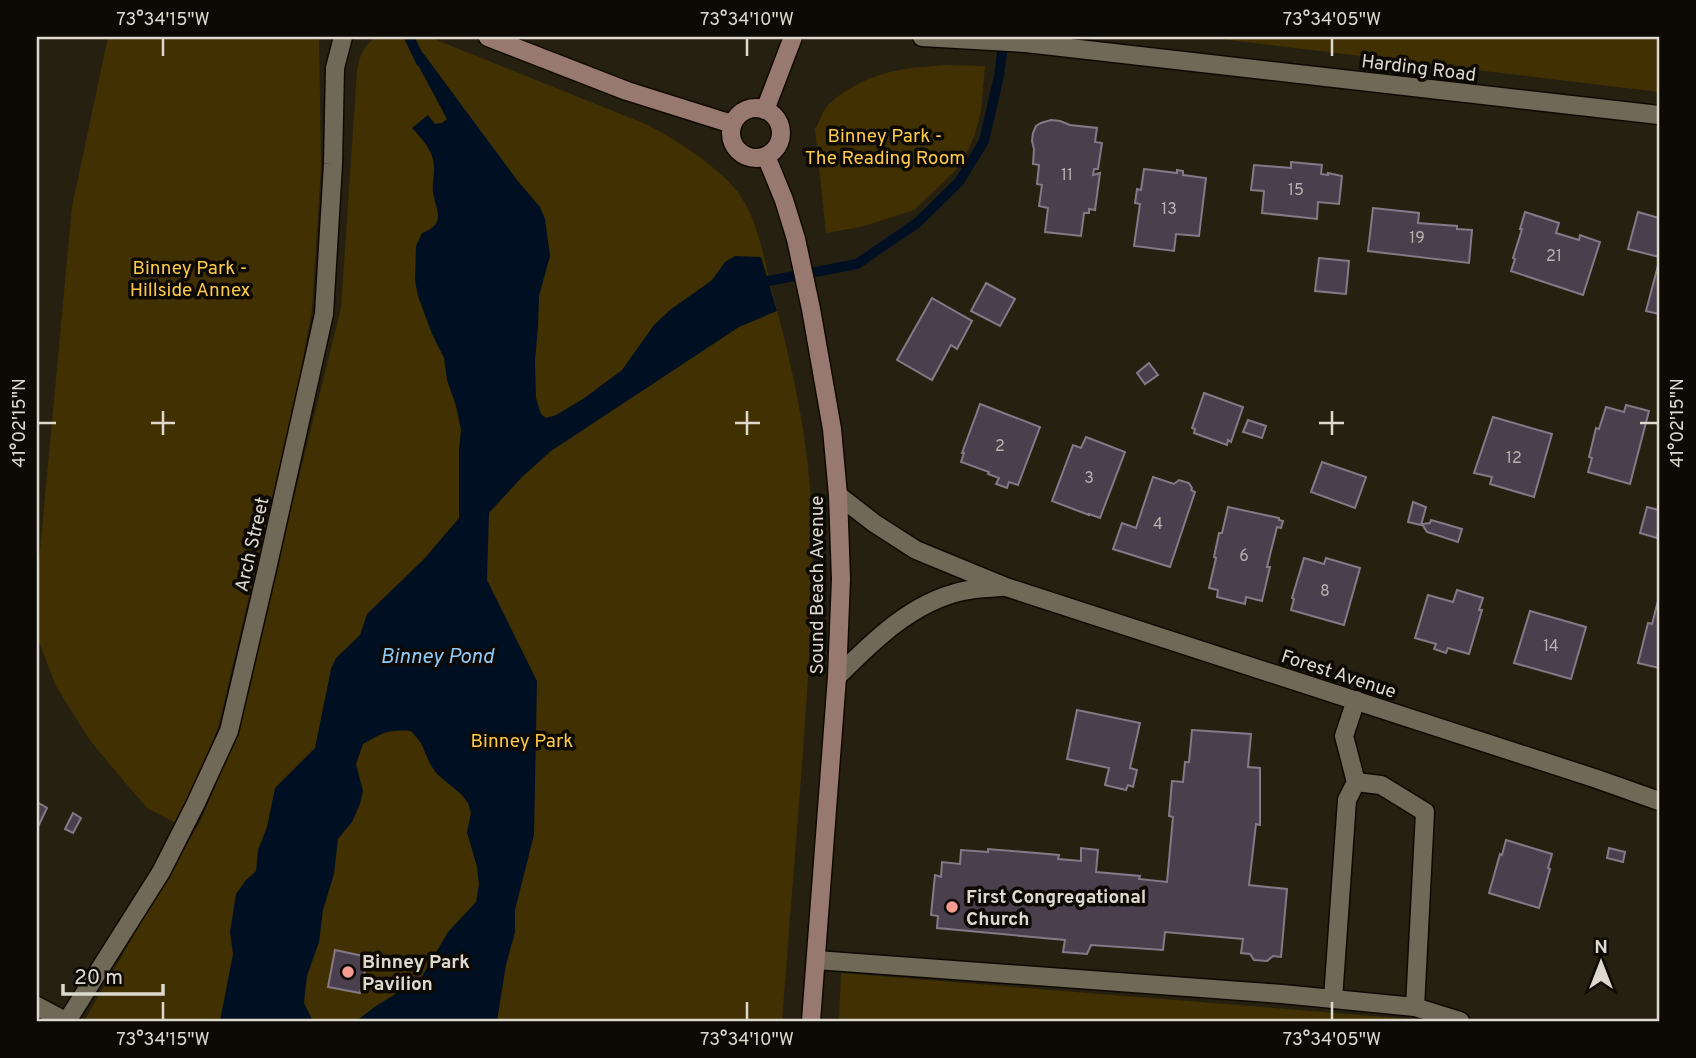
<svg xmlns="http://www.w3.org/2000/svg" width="1696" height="1058" viewBox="0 0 1696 1058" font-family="Overpass,sans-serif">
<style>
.green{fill:#413002}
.water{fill:#001022}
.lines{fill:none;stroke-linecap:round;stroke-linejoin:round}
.stream{stroke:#001022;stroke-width:10}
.building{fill:#4a3f4d;stroke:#857988;stroke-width:2}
.lane-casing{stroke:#0f0901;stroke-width:21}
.street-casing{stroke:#0f0901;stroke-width:21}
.secondary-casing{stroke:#0f0901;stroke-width:21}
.lane{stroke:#706958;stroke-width:18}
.street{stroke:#706958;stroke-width:18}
.secondary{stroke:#98796f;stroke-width:18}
.ticks{fill:none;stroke:#ddd9cf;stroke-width:2.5}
.poi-dot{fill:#f59c92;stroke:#0d0a05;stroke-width:2.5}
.labels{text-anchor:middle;stroke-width:7;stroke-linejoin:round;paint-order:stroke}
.number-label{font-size:16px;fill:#b8b2ae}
.street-label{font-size:19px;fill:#ddd9cf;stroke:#0d0a05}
.park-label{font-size:19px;fill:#fecb49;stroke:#0d0a05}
.poi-label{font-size:19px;font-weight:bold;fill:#ddd9cf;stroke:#0d0a05;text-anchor:start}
.water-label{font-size:21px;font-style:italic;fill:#8fc9fa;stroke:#0d0a05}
.neatline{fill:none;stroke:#ddd9cf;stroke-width:2.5}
.ticks-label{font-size:18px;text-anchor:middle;fill:#ddd9cf}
</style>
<rect width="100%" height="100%" fill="#262011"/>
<g class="green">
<polygon points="108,37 319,37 321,168 312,309 297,392 219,724 203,771 176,823 147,808 123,780 89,739 56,686 37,637 37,583 72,207"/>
<path d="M376,37H429L648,125C676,140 716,165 737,191C759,220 764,261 773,295C790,358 805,423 810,488C816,576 809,664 803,752C796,842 789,931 782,1021H84L201,820L225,763L238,722L341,308L357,71C360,55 363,47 376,37Z"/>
<polygon points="1205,37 1659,37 1659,92 1213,38"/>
<path d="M944,65L985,66L981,111L975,134L966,155L955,171L914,210L865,226L826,233L815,129C821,120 822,110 831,102C848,87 873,75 895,71C911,67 928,67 944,65Z"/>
<polygon points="841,973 1410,1019 1411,1021 839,1021"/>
</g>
<path class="water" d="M410,50L423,53L517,180L540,207L545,219L550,256L539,296L538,327L535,361L536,398L541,414L546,418L556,415L583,399L622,370L654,325L670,310L712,280L725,262L735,256L761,257L777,311L739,327L551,451L521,478L489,513L487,580L537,681L534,835L515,910V932L506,965L497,1021H356L376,1006L421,978L448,932L476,902L479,884L477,867L467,832L471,813L468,803L462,795L437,774L430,764L421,743L411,731C389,729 382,733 363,744L356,764L363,791L360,804L352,822L338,839L334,874L323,910L319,942L307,976L304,1003L313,1021H220L233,954L230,932L236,894L246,880L256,871L258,850L267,827L275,788L315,748L331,669L336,658L360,635L367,614L424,559L459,518V450L461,430L456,406L447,380L444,358L432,334L418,296L415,281L416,246L422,233C447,223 436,211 433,192C432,185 434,177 434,170C435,152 423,140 412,128L428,115L435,124L442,123L447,119Z"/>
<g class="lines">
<g class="stream">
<polyline points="409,37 421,62"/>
<polyline points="758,289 768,281 857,264 917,223 959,182 984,141 999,76 1004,38"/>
</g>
</g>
<g class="building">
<polygon points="1051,120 1060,121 1070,125 1097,128 1095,142 1102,143 1098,169 1094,169 1093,175 1100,173 1095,210 1089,209 1089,213 1084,213 1081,236 1045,232 1048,208 1039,206 1042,185 1037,184 1039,165 1033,164 1034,149 1032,141 1033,133 1036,126 1041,123"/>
<polygon points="1291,162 1322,165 1321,174 1328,175 1328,173 1342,176 1339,204 1318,202 1317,219 1262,213 1264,191 1251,190 1254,165 1291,168"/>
<polygon points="1144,169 1177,173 1177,170 1183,171 1183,175 1206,178 1199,236 1176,234 1174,251 1134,246 1140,204 1135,203 1137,189 1141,190"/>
<polygon points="1373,208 1419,213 1418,223 1457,226 1457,229 1472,230 1469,263 1368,251"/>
<polygon points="1525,212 1559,223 1556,233 1579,240 1580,235 1600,242 1583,295 1511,271 1515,259 1513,258 1522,229 1520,229"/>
<polygon points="1638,212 1659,218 1659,257 1628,249"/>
<polygon points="1319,258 1349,261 1346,294 1315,291"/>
<polygon points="1659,262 1659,314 1646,311"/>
<polygon points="986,283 1015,299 1000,326 971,311"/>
<polygon points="932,298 972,321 957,349 951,345 932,380 897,360"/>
<polygon points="1149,363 1158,375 1145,384 1137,373"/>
<polygon points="1204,393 1243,407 1231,442 1228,440 1227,445 1194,433 1195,429 1192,428"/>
<polygon points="980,404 1040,427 1018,485 1009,482 1007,488 996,484 999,478 988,474 989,472 961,462 964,453 962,453"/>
<polygon points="1626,405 1649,411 1630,484 1588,472 1592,458 1589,457 1596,428 1599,429 1606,407 1624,412"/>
<polygon points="1493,417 1552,434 1534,497 1490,484 1492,477 1474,473"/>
<polygon points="1248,420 1266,426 1262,438 1243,432"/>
<polygon points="1086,437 1125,452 1100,518 1089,514 1089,515 1052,501 1073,445 1081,448"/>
<polygon points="1322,462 1366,477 1355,508 1311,492"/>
<polygon points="1153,477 1174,484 1179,480 1189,483 1192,488 1191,490 1195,492 1170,567 1113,549 1122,523 1136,528"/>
<polygon points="1413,502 1426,507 1421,525 1408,522"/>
<polygon points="1228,507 1279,518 1279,520 1283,521 1281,528 1277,527 1267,567 1270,567 1262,601 1246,597 1245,604 1217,597 1218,590 1209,588 1216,558 1214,557 1219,533 1222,533"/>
<polygon points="1647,507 1659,510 1659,529 1657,538 1640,533"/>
<polygon points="1431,520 1462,529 1458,542 1427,532 1422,524 1430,523"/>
<polygon points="1304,558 1324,564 1326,558 1360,568 1344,625 1291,610 1294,599 1292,598"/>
<polygon points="1457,590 1483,598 1479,610 1482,610 1469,654 1448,648 1446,653 1434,649 1436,644 1415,638 1428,595 1453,602"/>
<polygon points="1659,597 1659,668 1638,663 1648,623 1652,624"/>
<polygon points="1530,611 1586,627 1571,679 1514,663"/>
<polygon points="1077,710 1140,723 1130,768 1137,770 1133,787 1128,785 1126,790 1105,785 1109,768 1067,759"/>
<polygon points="1192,730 1251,734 1248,767 1260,768 1260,825 1256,824 1249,885 1287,889 1281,957 1273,956 1267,961 1254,960 1250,954 1241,953 1243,939 1165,932 1163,950 1091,945 1087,954 1063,952 1065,940 937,928 938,916 931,915 935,875 941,877 942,862 960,864 961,850 988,852 988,849 1059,855 1058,859 1081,861 1081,848 1098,850 1096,872 1140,876 1139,879 1167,882 1173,817 1169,816 1172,781 1183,782 1185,762 1189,762"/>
<polygon points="37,802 47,808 37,829"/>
<polygon points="73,813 81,818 73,833 65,829"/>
<polygon points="1506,840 1552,854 1548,868 1550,869 1539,908 1489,893 1500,854 1502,855"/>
<polygon points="1609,848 1625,852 1623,862 1607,858"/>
<polygon points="335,950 368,957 360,993 328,987"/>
</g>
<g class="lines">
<defs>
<g id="lane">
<polyline points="1356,782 1381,785 1425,812 1415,1007"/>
<polyline points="816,960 1282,994 1415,1007 1460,1021"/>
<polyline points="1333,999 1347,800 1356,782 1344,736 1356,700"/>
</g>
<g id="street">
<polyline points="922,37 1026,43 1659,115"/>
<polyline points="838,495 874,523 916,550 1006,587 1597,779 1659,801"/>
<path d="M837,677C873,641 912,602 963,591C975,588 989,588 1001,587"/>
<polyline points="37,1006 65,1021"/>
<polyline points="67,1021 161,872 195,805 229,731 267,569 324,314 333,164 335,68 343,37"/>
</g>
<g id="secondary">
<polyline points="488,37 627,91 732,124"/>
<circle cx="756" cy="133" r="25"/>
<polyline points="765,110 793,37"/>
<polyline points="766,156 784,200 796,239 811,309 832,429 838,495 841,579 837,677 811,1021"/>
</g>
</defs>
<use href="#lane" class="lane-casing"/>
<use href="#street" class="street-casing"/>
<use href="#secondary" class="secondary-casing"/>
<use href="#lane" class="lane"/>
<use href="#street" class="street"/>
<use href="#secondary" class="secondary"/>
</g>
<path class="ticks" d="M163,38V56M747,38V56M1332,38V56M163,411V435M747,411V435M1332,411V435M38,423H56M151,423H175M735,423H760M1319,423H1344M1640,423H1658M163,1002V1020M747,1002V1020M1332,1002V1020"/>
<g class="poi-dot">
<circle cx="952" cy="907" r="7"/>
<circle cx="348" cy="972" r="7"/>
</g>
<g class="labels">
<g class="number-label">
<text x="1067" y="180">11</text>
<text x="1296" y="195">15</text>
<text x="1169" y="214">13</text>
<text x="1417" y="243">19</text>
<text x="1554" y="261">21</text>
<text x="1000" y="451">2</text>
<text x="1514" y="463">12</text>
<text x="1089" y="483">3</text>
<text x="1158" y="529">4</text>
<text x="1244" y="561">6</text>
<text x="1325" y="596">8</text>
<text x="1551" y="651">14</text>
</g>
<g class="street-label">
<text transform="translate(1419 67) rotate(7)" y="7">Harding Road</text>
<text transform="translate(251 544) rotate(-77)" y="7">Arch Street</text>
<text transform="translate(816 585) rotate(-90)" y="7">Sound Beach Avenue</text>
<text transform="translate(1339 673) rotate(18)" y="7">Forest Avenue</text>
</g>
<g class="park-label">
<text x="885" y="142">Binney Park -<tspan x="885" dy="22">The Reading Room</tspan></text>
<text x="190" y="274">Binney Park -<tspan x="190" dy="22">Hillside Annex</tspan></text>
<text x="522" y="747">Binney Park</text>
</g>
<g class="poi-label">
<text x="966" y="903">First Congregational<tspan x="966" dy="22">Church</tspan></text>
<text x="362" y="968">Binney Park<tspan x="362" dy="22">Pavilion</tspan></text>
</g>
<g class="water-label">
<text x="437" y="663">Binney Pond</text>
</g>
</g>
<rect width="1696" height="1058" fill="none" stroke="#0d0a05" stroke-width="77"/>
<g transform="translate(1601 963)" stroke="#0d0a05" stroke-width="5" paint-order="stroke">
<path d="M0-5L12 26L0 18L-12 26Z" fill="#ddd9cf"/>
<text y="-10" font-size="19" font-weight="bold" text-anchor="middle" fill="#ddd9cf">N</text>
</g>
<path d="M63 984v10h100v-10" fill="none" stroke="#ddd9cf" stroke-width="3.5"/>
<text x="74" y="984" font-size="21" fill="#ddd9cf" stroke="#0d0a05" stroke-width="5" paint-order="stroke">20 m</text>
<rect x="38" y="38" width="1620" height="982" class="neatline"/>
<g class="ticks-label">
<text x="163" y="25">73°34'15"W</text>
<text x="747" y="25">73°34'10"W</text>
<text x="1332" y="25">73°34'05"W</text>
<text transform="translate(19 423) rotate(-90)" y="6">41°02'15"N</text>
<text transform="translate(1677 423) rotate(-90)" y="6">41°02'15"N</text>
<text x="163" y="1045">73°34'15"W</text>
<text x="747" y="1045">73°34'10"W</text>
<text x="1332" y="1045">73°34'05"W</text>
</g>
</svg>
